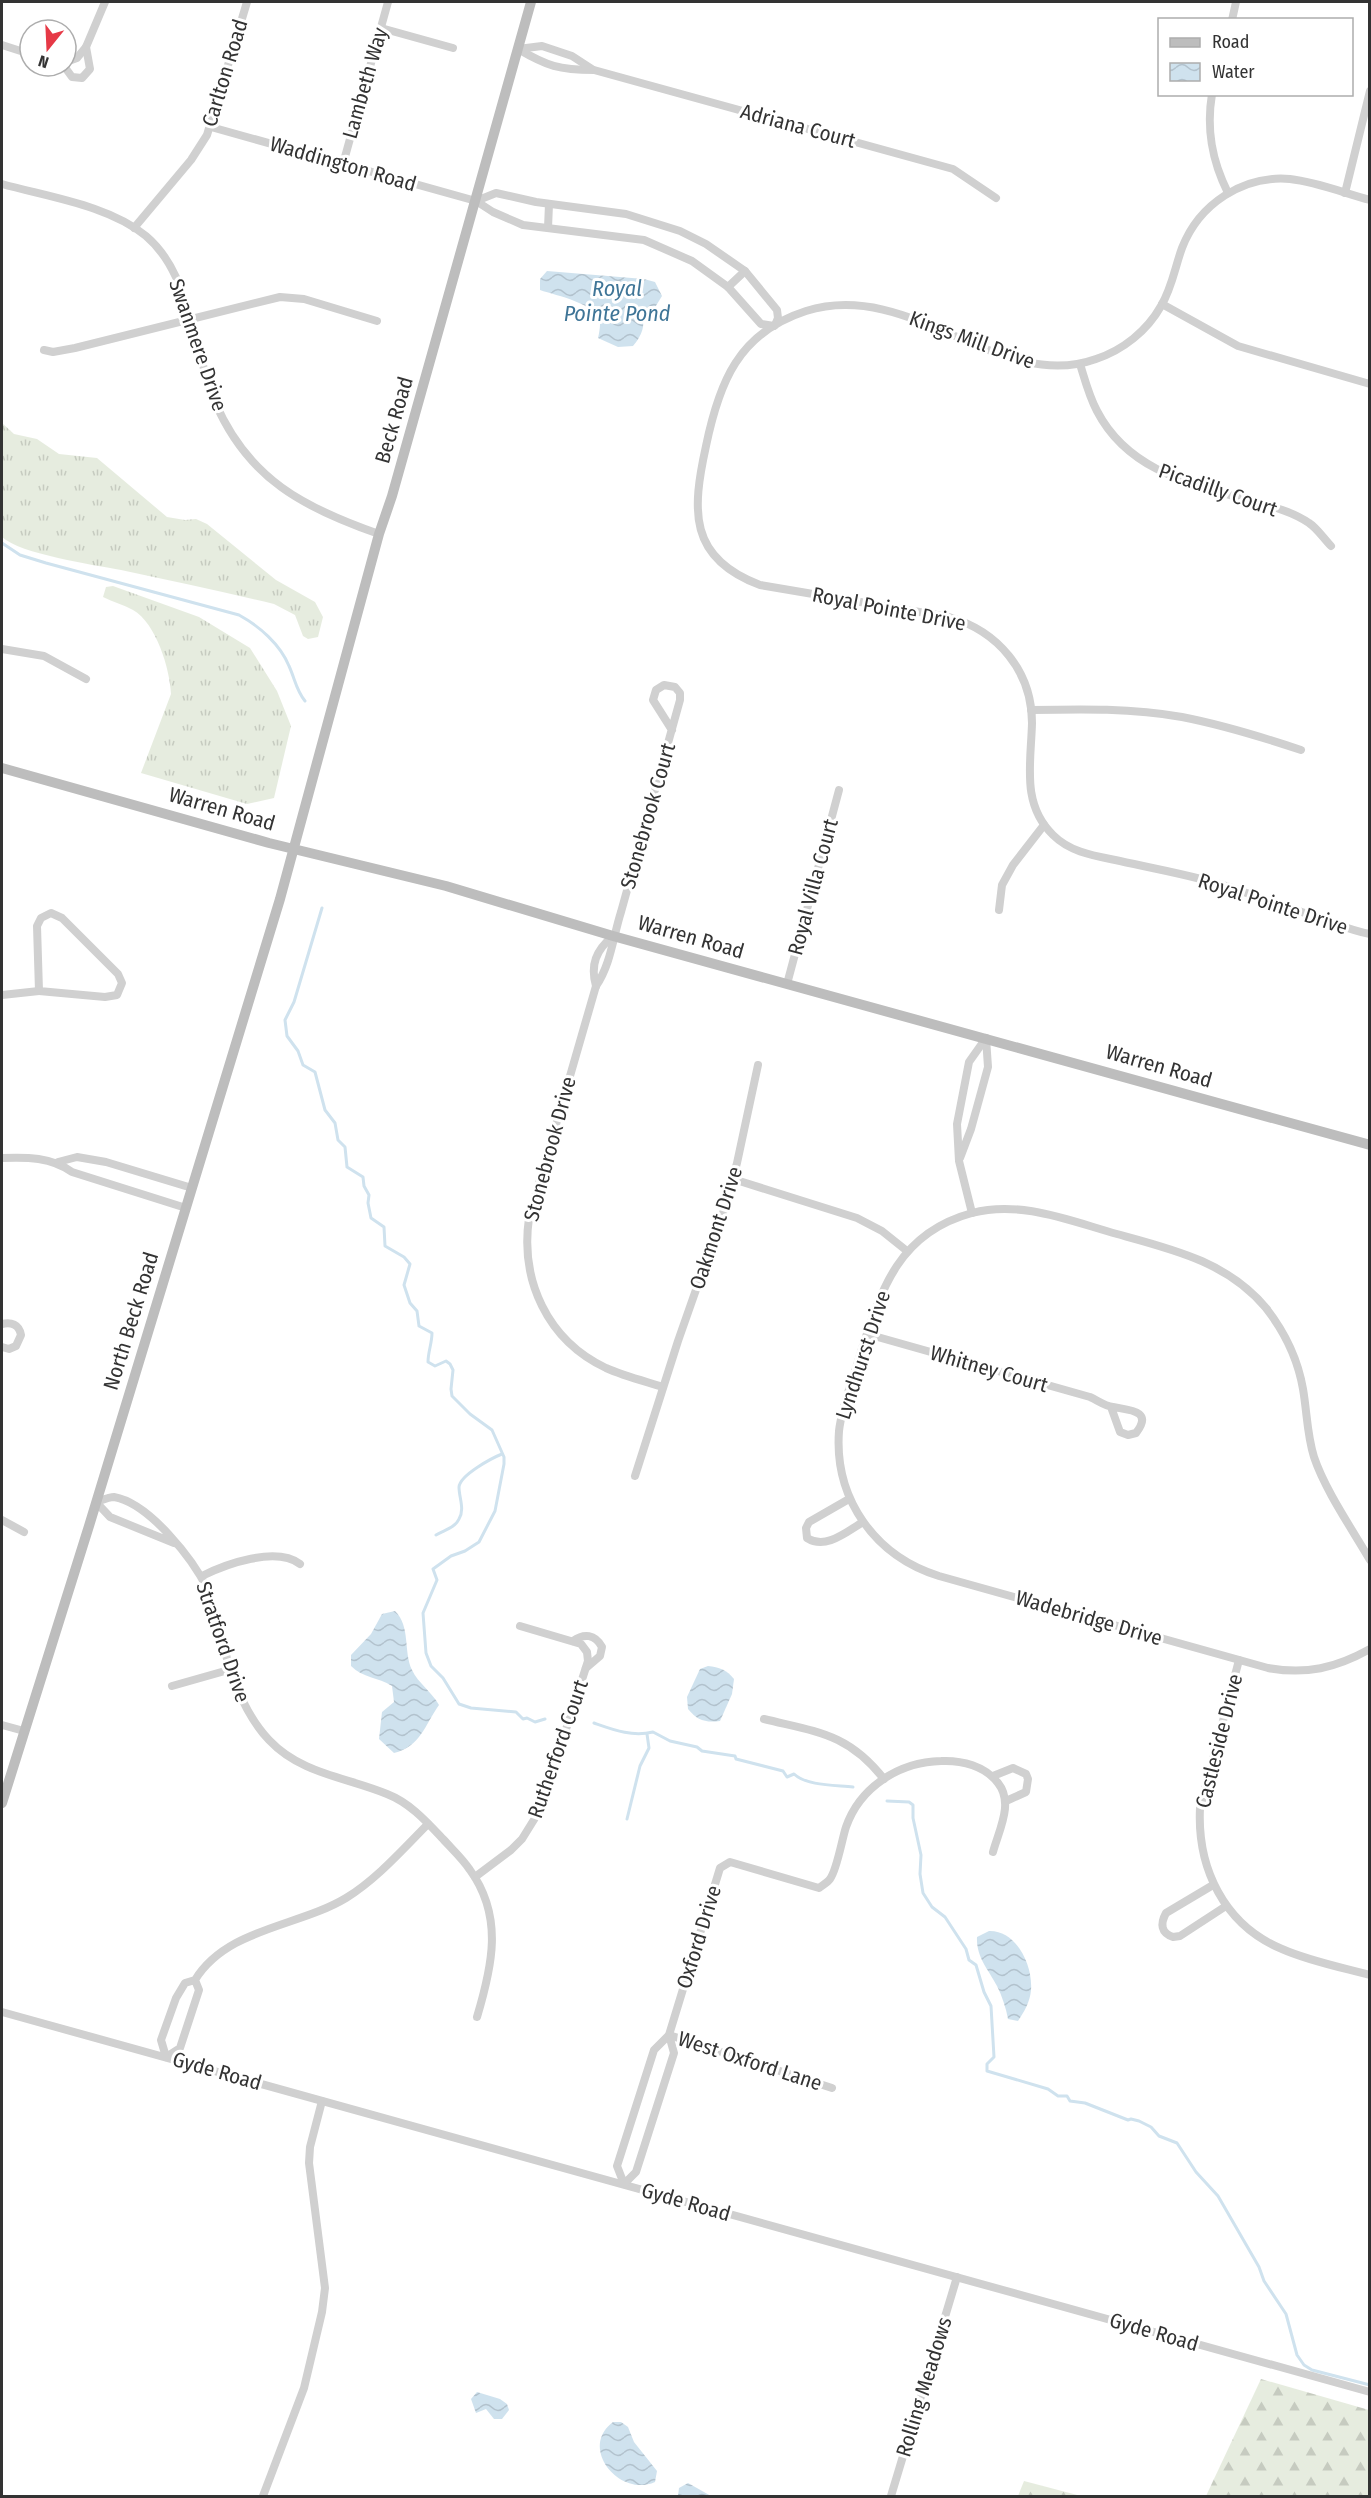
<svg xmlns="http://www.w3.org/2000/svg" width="1371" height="2498" viewBox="0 0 1371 2498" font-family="'Fira Sans Condensed',sans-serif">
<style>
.grass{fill:url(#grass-tufts)}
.forest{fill:url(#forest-firs)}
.water{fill:url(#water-waves)}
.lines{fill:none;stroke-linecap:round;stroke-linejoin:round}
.stream{stroke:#cfe2ee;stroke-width:3}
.street{stroke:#d0d0d0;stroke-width:8}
.secondary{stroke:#bdbdbd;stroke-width:10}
.labels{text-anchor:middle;stroke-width:6;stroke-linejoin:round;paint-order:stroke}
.street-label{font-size:21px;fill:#333;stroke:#fff}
.water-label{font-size:22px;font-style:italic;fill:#3f7597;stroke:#fff}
</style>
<defs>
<pattern id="grass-tufts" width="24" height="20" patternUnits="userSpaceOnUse" patternTransform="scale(1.5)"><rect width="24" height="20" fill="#e6ecdf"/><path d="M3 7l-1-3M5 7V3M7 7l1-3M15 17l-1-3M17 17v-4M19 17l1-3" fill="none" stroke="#c6cbc0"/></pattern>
<pattern id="forest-firs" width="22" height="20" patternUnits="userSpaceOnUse" patternTransform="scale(1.5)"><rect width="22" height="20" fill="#e6ecdf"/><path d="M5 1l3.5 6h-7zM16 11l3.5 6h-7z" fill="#c6cbc0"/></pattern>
<pattern id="water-waves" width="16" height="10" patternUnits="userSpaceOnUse" patternTransform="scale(1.5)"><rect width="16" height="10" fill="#cfe2ee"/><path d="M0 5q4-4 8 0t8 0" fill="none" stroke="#b2c2cd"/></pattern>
</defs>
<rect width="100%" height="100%" fill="#fff"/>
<g class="grass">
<path d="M2,423L14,434L37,439L59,454L97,458L167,517L185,520L196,519L207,524L276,580L315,602L323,617L318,637L308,639L303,636L295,615L274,604C224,592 172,581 121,570C94,565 20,554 2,537Z"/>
<path d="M113,586L199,617L250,648L277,691L291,726L274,798L247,804L141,773L171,694C170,669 156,623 133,610C124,605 113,602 103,597L106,587Z"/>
</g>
<g class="forest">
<polygon points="1261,2379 1369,2410 1369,2496 1206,2496"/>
<polygon points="1024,2481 1081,2496 1018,2496"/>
</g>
<g class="water">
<path d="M547,271L644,279L655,282L662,296L654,309L642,308L639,313C648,323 641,337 633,346L618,347L598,338C599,334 600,328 600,324C598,303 557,296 540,290V279Z"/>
<path d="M395,1611C411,1627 403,1651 412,1670C418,1683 432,1692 439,1705C425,1725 420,1747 394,1753L379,1739L382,1712L394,1702L392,1686C378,1677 363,1678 351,1666V1655L371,1634L382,1614Z"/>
<path d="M708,1666C719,1667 727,1670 734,1679L732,1694L720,1721C705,1723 697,1720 688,1709L687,1697L700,1669Z"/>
<path d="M989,1931C1016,1930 1033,1965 1031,1990C1030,2002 1024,2012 1018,2021L1008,2019C1006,2008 1002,1996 997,1986C988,1969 976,1957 977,1937Z"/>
<polygon points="477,2392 500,2399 507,2404 509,2410 502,2419 494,2419 486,2409 476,2413 471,2399"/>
<path d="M613,2422H621L628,2427L634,2442L657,2471L655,2482C620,2498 578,2448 613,2422Z"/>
<polygon points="688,2483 711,2496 678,2496 679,2488"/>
</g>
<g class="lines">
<g class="stream">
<path d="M2,543L20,555L46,563L239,615C259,626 280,644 289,666C295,679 296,690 305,701"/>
<path d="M322,908L294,1002L285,1020L287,1036L298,1051L303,1065L315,1072L325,1110L335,1123L338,1140L345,1147L347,1167L363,1177L364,1186L369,1195L368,1203L371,1218L384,1227L385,1246L404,1257L410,1264L404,1285L410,1303L417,1311L419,1326L432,1333C432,1343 428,1352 428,1362L435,1366L446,1361L450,1364L453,1370L451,1389L452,1396L470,1414L492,1430L504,1457V1464L495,1511L479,1542L465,1551L451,1556L433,1569L437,1580L423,1613L426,1653L431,1666L443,1678L459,1704L471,1708L516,1712L523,1719L527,1718L535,1722L545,1719"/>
<path d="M436,1535C444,1530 455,1528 459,1519C465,1509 459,1498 459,1487C460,1475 492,1458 502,1454"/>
<path d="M594,1723C614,1730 632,1737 653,1732L670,1741L697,1747L702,1751L735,1756L736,1759L783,1771L787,1777L794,1774C807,1786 835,1785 853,1787"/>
<polyline points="887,1801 909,1802 913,1805 913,1818 921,1855 920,1874 923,1893 932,1907 945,1917 966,1949 969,1960 976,1965 984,1992 991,2006 994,2057 987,2064 987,2071 1048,2089 1058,2096 1067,2096 1070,2101 1085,2103 1128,2120 1131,2119 1139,2121 1151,2127 1159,2136 1177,2143 1196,2172 1218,2196 1259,2267 1264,2281 1286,2314 1297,2355 1304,2365 1312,2370 1370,2385"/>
<polyline points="627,1819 640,1766 649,1748 647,1734"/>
</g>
<g class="street">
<polyline points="1232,20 1236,2"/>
<polyline points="381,28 453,48"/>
<polyline points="2,45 30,54"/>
<path d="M518,49C547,66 559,70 594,70L953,169L996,198"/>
<polyline points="518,49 542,46 572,56 592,69"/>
<polyline points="66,62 77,58 86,47"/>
<polyline points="64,66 72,77 82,78 90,69 86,47 105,2"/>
<path d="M1212,94C1206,130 1212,161 1228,193"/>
<polyline points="211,127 476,201 493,212 523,225 644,240 692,261 728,287 761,324 774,326"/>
<polyline points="343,164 388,2"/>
<path d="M2,184C48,197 108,205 146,236C174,260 183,293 193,328C200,352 205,378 215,402C248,479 304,508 379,534"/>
<polyline points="1345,193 1370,91"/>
<path d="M1370,200C1344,193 1317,182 1290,179C1243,175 1199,204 1182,248C1175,267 1172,288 1161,306C1147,331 1123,350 1096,359C999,394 912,278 806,311C738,333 719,383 706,446C692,510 688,558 760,585L949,617C998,631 1032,671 1032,723C1031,763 1021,804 1053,835C1071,853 1096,856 1120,861C1159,870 1198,876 1235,889C1264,899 1293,909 1322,919C1337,924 1353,931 1370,934"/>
<polyline points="476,201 496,193 536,202 626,214 680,231 706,244 745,271 777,310 778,318 775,325"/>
<polyline points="134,228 191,160 207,135 247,2"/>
<polyline points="548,228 549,204"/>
<polyline points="728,287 745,271"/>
<polyline points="1162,304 1238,346 1370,384"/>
<polyline points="44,350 53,352 75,348 280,297 304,299 377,321"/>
<path d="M1080,364C1085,380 1089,396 1097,411C1127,469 1187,483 1244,499C1266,505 1290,510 1309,523C1317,528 1324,539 1331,546"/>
<polyline points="2,649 44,656 86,679"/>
<path d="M1031,710C1082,709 1132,708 1182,717C1223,725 1262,737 1301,750"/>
<polyline points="999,910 1002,885 1013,865 1044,825"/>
<polygon points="51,913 62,918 118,974 122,983 117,995 105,997 39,991 37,926 41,918"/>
<polyline points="787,984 839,790"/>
<path d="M596,986C590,965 596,950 613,936"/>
<polyline points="2,995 39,991"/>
<path d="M2,1158C27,1157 51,1157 72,1172L186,1208"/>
<polyline points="960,1158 971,1129 988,1067 986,1038"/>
<polyline points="58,1162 77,1157 106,1162 192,1188"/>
<polyline points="733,1179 857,1218 882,1231 907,1251"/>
<polyline points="972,1213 959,1161 957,1124 969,1062 986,1038"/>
<path d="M2,1324C11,1322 19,1324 21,1335L16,1346L9,1349L2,1347"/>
<path d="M867,1334L1090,1397C1097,1400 1105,1406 1113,1407C1128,1410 1154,1410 1136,1433L1128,1435L1120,1432L1111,1407"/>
<path d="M663,1387C644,1381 624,1376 606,1368C547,1340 520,1280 529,1218L596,986C611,964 613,937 621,912L680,700V693L675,687L664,685L656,690L653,700L672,730"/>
<polyline points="635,1476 678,1341 724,1210 737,1163 758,1065"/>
<path d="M849,1499L809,1522L806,1528L807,1538C826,1550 846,1532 863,1522"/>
<polyline points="2,1520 24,1532"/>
<path d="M174,1543L110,1517L96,1502C102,1500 109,1497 114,1497C149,1503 193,1559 208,1590C223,1640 232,1701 269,1740C301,1774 346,1777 387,1794C410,1803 426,1821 443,1839C452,1849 463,1859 470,1870C504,1917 492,1967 477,2017"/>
<path d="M1370,1560C1352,1529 1325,1490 1314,1457C1307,1435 1307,1412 1303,1389C1298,1360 1284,1331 1266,1308C1228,1262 1172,1249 1117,1234C1070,1221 1021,1200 972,1213C898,1233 881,1290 860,1355C853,1380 842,1405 839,1431C834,1499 875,1556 939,1576L1268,1668C1306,1675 1336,1668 1370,1649"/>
<path d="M202,1576C226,1564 276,1546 300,1564"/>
<path d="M573,1641C584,1633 595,1634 602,1647L600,1656L586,1668"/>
<path d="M1239,1660L1200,1808C1197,1868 1224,1925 1282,1949C1309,1961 1340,1967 1370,1975"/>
<polyline points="172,1686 232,1669"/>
<path d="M764,1719C817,1732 848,1733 884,1779"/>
<polyline points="2,1725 24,1731"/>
<polyline points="993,1776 1013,1768 1026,1774 1028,1779 1026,1792 1006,1801"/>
<polyline points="475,1877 511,1850 522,1839 540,1810 588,1661 587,1652 581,1644 520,1626"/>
<path d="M1213,1885L1166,1913C1160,1924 1161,1933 1173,1937L1180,1936L1226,1906"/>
<path d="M195,1980L199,1990L180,2048L166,2057L161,2040L176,1998L185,1983L195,1980C227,1928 298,1927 346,1898C377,1879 403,1849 428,1824"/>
<polyline points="2,2012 1370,2392"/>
<path d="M669,2035L674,2053L636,2172L624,2184L617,2166L654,2050L669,2035L720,1868L730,1862L819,1888C823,1885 828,1882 830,1879C837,1870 842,1839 846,1827C860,1787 899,1762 941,1761C962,1760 985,1766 998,1783C1014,1803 999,1830 993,1852"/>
<polyline points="669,2035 832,2088"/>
<polyline points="263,2496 304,2388 322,2312 325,2288 309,2163 310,2147 322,2101"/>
<polyline points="891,2496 957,2277"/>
</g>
<g class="secondary">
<polyline points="2,768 269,843 446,886 613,936 1370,1145"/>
<polyline points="2,1803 89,1526 280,899 379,534 392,496 531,2"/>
</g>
</g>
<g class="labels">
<g class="street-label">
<text transform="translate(225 73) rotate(-73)" y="7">Carlton Road</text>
<text transform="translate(365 83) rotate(-74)" y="7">Lambeth Way</text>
<text transform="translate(798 126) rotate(15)" y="7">Adriana Court</text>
<text transform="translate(343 164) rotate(16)" y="7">Waddington Road</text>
<text transform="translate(972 340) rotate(20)" y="7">Kings Mill Drive</text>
<text transform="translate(198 345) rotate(71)" y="7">Swanmere Drive</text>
<text transform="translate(394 420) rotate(-74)" y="7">Beck Road</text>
<text transform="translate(1218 490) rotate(19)" y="7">Picadilly Court</text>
<text transform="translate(889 609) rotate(11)" y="7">Royal Pointe Drive</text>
<text transform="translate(222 809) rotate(16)" y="7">Warren Road</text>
<text transform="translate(648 816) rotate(-74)" y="7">Stonebrook Court</text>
<text transform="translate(813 887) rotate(-75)" y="7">Royal Villa Court</text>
<text transform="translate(1273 904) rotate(18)" y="7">Royal Pointe Drive</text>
<text transform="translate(691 937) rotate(16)" y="7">Warren Road</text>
<text transform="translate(1159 1066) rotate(16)" y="7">Warren Road</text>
<text transform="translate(550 1149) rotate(-75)" y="7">Stonebrook Drive</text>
<text transform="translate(716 1228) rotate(-72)" y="7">Oakmont Drive</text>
<text transform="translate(131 1321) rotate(-73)" y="7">North Beck Road</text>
<text transform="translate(863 1355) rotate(-72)" y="7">Lyndhurst Drive</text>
<text transform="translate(989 1369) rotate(16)" y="7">Whitney Court</text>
<text transform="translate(1089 1618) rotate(16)" y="7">Wadebridge Drive</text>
<text transform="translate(223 1642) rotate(71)" y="7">Stratford Drive</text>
<text transform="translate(1219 1741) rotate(-76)" y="7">Castleside Drive</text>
<text transform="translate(558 1749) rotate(-71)" y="7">Rutherford Court</text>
<text transform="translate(699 1937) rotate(-73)" y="7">Oxford Drive</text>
<text transform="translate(750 2061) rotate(18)" y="7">West Oxford Lane</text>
<text transform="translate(217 2071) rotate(16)" y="7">Gyde Road</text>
<text transform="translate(686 2202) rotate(16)" y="7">Gyde Road</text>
<text transform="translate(1154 2332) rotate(16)" y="7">Gyde Road</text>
<text transform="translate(924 2387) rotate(-73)" y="7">Rolling Meadows</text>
</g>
<g class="water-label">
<text x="617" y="296">Royal<tspan x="617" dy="25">Pointe Pond</tspan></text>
</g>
</g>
<rect width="1371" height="2498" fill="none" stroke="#333333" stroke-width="6"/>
<rect x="1158" y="18" width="195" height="78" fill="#ffffff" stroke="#adadad" stroke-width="1.5"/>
<rect x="1170" y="38" width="30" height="9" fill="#bdbdbd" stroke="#adadad" stroke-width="1.5"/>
<text x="1212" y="48" font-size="18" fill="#333333">Road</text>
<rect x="1170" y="63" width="30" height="18" fill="url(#water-waves)" stroke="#adadad" stroke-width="1.5"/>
<text x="1212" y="78" font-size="18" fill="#333333">Water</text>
<g transform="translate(48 48) rotate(198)"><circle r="28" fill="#ffffff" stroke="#adadad" stroke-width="1.5"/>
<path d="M0-4.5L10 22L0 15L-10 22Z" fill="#e63946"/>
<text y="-9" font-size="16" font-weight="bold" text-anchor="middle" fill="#333333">N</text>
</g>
</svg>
